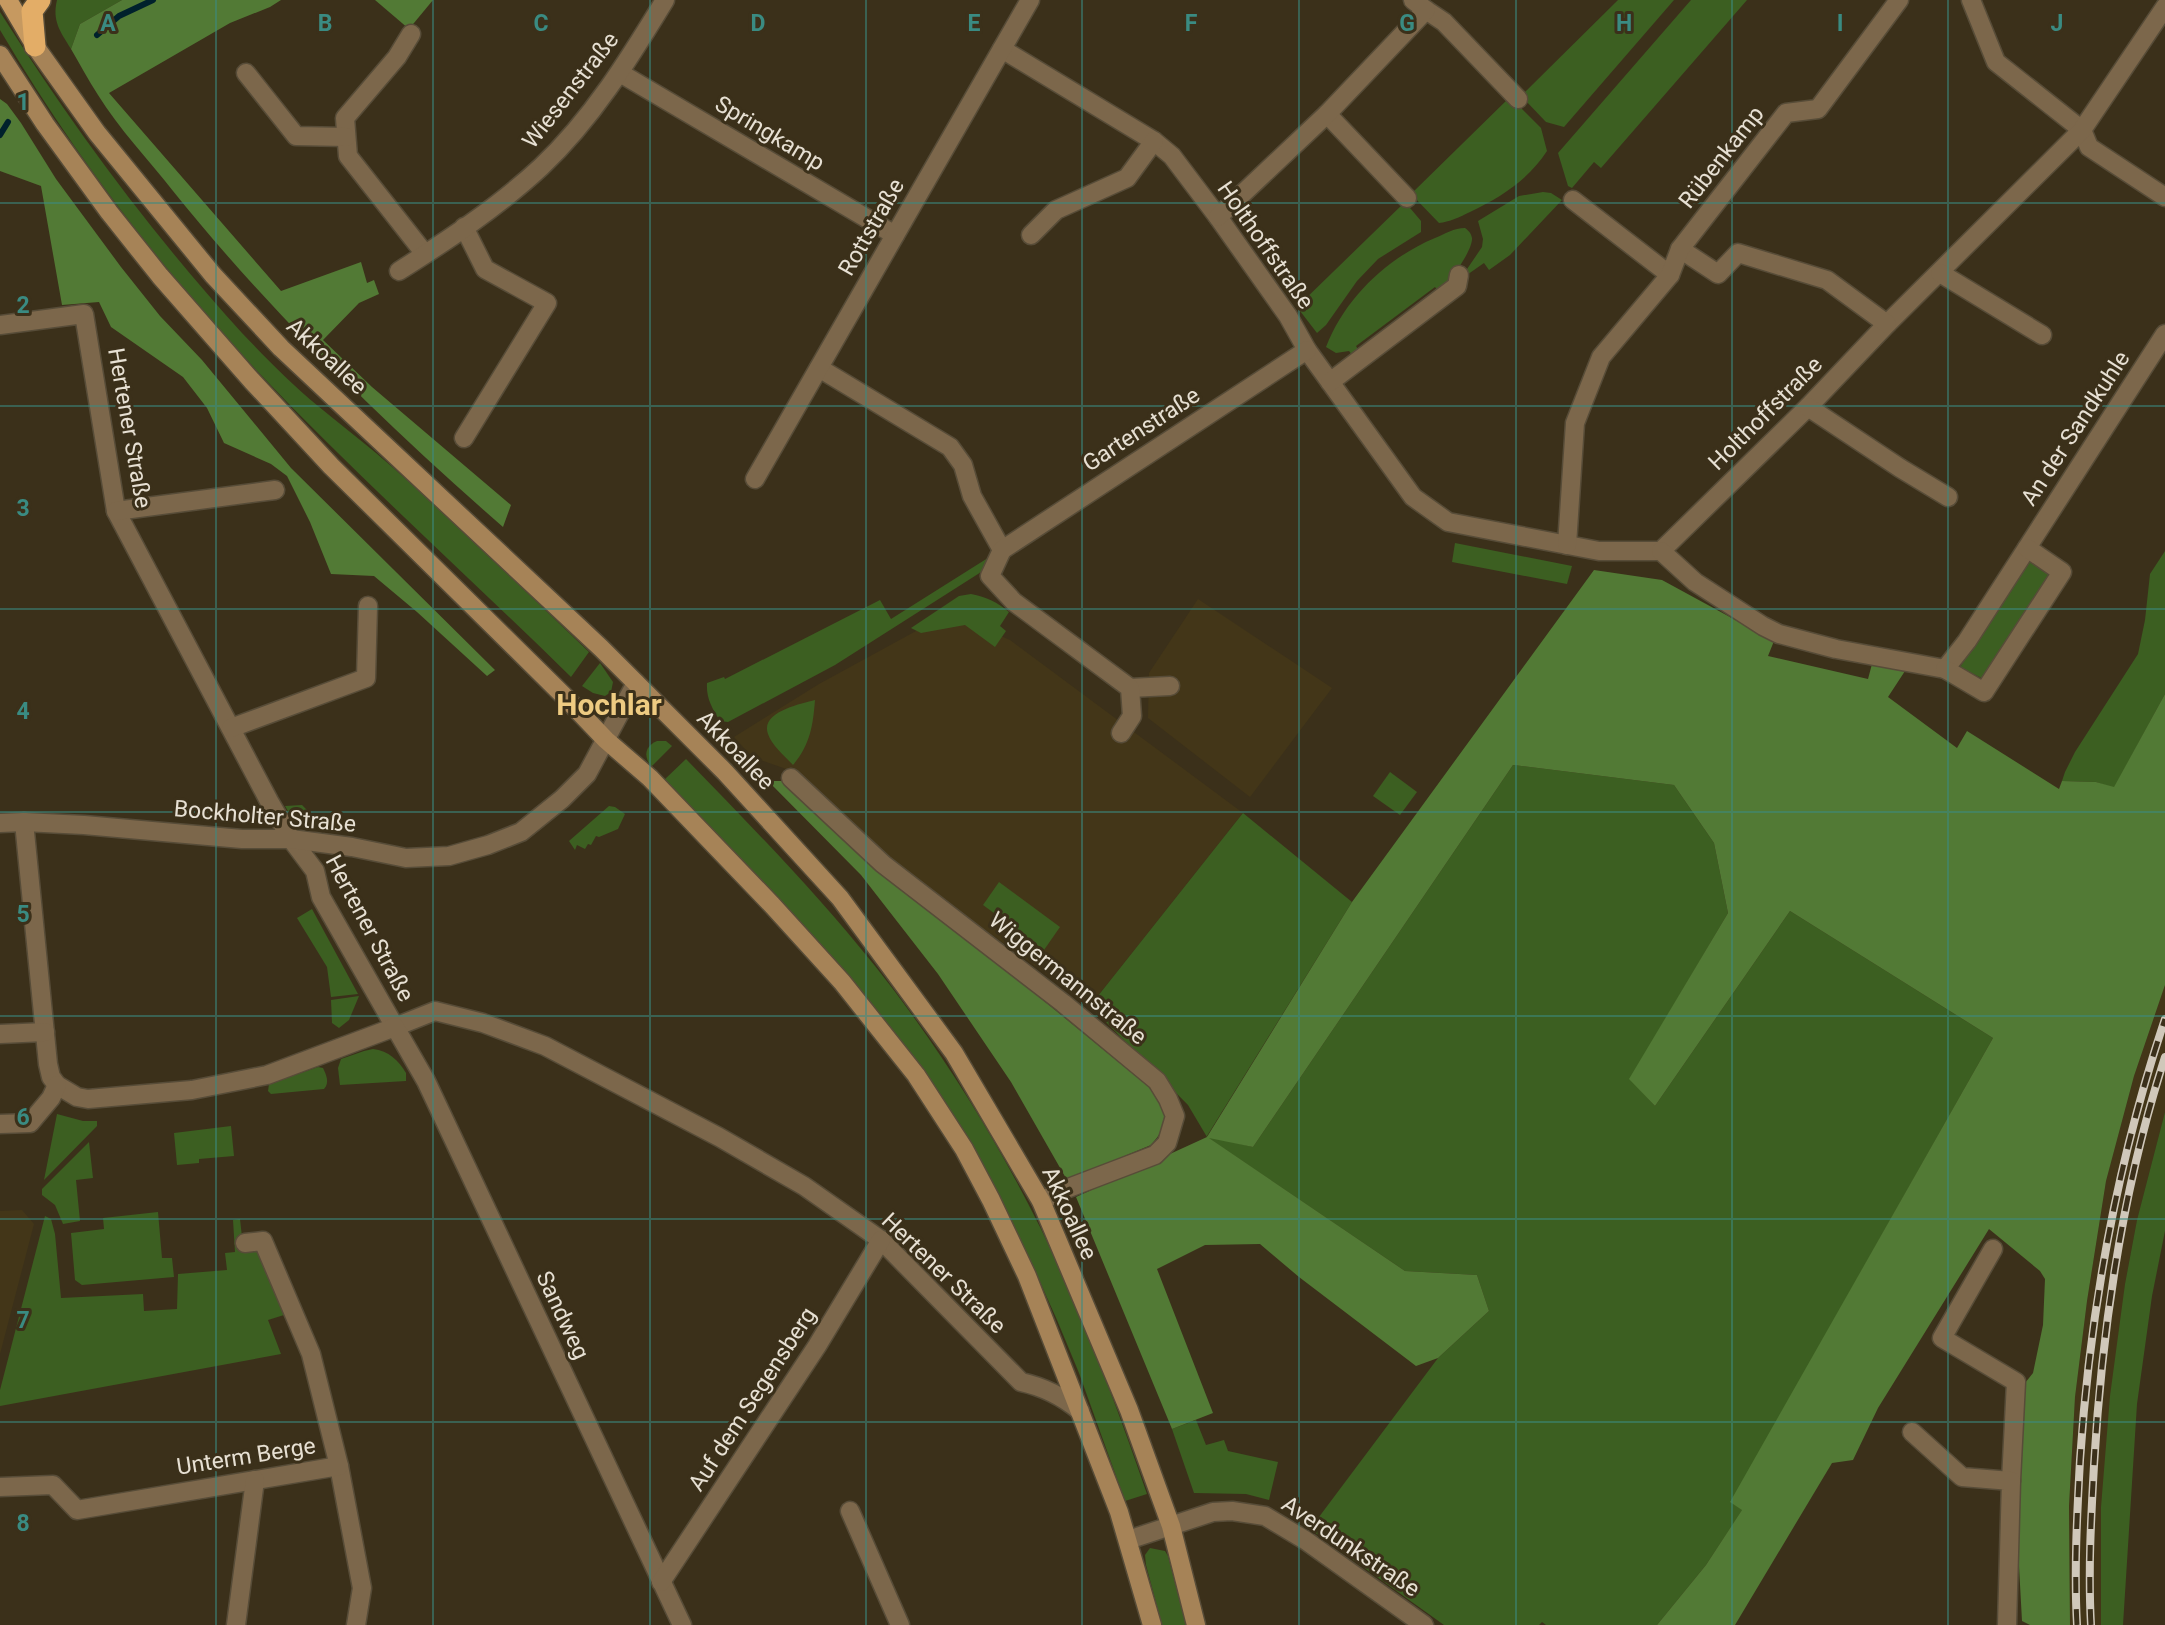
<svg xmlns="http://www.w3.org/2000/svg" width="2165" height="1625" viewBox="0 0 2165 1625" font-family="Roboto,sans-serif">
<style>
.built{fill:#433618}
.green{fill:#3c5f21}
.forest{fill:#527a35}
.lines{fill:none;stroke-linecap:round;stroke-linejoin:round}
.stream{stroke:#00212c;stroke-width:6}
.minor-casing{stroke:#574c38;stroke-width:21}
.tertiary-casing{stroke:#574c38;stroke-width:21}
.secondary-casing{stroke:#574c38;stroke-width:21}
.primary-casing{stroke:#574c38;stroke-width:21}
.motorway-casing{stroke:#574c38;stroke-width:24}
.minor{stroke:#7c674b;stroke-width:18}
.tertiary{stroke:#7c674b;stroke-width:18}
.secondary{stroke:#a68357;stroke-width:18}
.primary{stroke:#c69960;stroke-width:18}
.motorway{stroke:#e3ad67;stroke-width:21}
.rail-casing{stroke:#d0c8ba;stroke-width:8}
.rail{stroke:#3b301a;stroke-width:5;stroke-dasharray:16;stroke-linecap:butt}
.grid{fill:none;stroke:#3a8b82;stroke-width:2;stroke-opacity:0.55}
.labels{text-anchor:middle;stroke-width:6;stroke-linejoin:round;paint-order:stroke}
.street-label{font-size:23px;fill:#e7e0d3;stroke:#3b301a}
.district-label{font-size:30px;font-weight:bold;fill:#eecb82;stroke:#3b301a}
.grid-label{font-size:23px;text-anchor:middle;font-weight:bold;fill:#3a8b82;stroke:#3b301a;stroke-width:6;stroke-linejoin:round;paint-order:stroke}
</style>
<rect width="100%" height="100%" fill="#3b301a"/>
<g class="built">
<polygon points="1198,599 1332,688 1250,797 1148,718 1149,673"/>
<polygon points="949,613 1010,640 1243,813 1090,1006 948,903 880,850 789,770 752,757 734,737 819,684"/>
<polygon points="2165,985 2165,1112 2137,1220 2125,1284 2101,1625 2070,1625 2069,1506 2075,1397 2087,1301 2106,1181 2134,1076"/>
<polygon points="22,1210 34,1224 0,1354 0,1211"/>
</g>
<g class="green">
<path d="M57,0H122L80,24L71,49C60,31 52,21 57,0Z"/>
<polygon points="1618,0 1674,0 1564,127 1546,122 1521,96"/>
<polygon points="1691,0 1747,0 1601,168 1594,162 1572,188 1568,186 1558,153"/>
<path d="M0,12C72,126 151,233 242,333C266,358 291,384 318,406C337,422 357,437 376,453C450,516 518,585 589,652L571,677C467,575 359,478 259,373C160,268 73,154 0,30Z"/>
<path d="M1510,97L1541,128L1547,151C1528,180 1501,197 1470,212C1460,217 1449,222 1439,223L1411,194Z"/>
<polygon points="1543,192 1551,193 1562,200 1510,255 1489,270 1484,263 1464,277 1463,275 1482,247 1483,239 1478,221 1519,196"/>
<polygon points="1405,202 1421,221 1421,232 1378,259 1357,281 1326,325 1317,333 1297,307"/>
<path d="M1465,228C1469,231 1471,233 1472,238C1473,251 1448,283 1440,293L1435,287L1356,346L1360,353L1354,357L1349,351L1336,353L1326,347C1345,298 1387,258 1435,238C1445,234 1454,228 1465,228Z"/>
<polygon points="1455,543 1572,566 1567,584 1452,562"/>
<polygon points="2165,551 2165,694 2114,788 2096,782 2062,781 2065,772 2075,752 2138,654 2145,620 2150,574"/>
<path d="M991,556L985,569L978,574L835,665L728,722L720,721C712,708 706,698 707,683L724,677L725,679L880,600L891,619Z"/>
<polygon points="2031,557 2056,574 1987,681 1960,667"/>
<path d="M971,594C987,597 997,602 1009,612L1000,626L1006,631L995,647L965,625L921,633L911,628L959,596Z"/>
<polygon points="600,663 613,682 611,692 605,696 593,693 582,686"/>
<path d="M815,700C813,726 810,745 793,765C785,756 772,746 768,734C760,712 800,704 815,700Z"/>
<path d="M657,741H666L672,746L651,767C644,756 644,747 657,741Z"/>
<path d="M686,759C751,826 817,893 875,966C938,1045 996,1138 1041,1229C1083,1315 1116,1404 1147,1494L1125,1501L1079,1373L1057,1320L1032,1264L993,1189L835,963L769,889L663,781Z"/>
<polygon points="1513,765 1674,785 1714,843 1728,913 1630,1079 1655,1106 1790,911 1993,1038 1731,1502 1743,1509 1706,1565 1657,1625 1546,1625 1542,1622 1539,1625 1444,1625 1310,1529 1438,1358 1489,1311 1477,1275 1405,1271 1207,1137 1188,1105 1090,1006 1243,813 1352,902 1207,1136 1253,1147"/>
<polygon points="1390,772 1417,792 1400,815 1373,796"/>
<polygon points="302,805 314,817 347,823 350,829 301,823 292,818 285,806"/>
<polygon points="609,806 615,807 625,814 618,829 599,837 596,836 591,845 588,844 585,849 577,845 575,850 569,841"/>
<polygon points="999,882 1060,927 1044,950 983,905"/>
<polygon points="312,909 358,994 331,997 327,967 297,918"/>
<polygon points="359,996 349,1020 339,1028 332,1023 331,1000"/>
<path d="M373,1049C389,1051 398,1060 406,1073V1081L340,1085L338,1068L341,1059L364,1051Z"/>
<path d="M318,1067L323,1068C326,1074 330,1083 324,1089L271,1094L268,1091L269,1084Z"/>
<polygon points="2165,1112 2165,1231 2152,1296 2137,1404 2123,1625 2101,1625 2101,1507 2110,1396 2125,1284 2137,1220"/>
<polygon points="57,1114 83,1121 97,1121 97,1126 44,1180"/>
<polygon points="231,1126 234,1156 199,1159 199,1163 177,1165 174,1133"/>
<polygon points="89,1142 93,1178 76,1180 80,1221 63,1224 55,1205 42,1195 42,1189"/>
<polygon points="158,1212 162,1258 172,1258 174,1277 82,1285 75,1280 71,1233 104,1229 103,1218"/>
<polygon points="45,1216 51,1219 55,1234 61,1298 143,1294 144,1311 177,1309 178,1274 227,1270 225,1253 235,1252 233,1220 240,1219 243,1246 258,1247 284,1315 268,1320 281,1354 0,1406 0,1390"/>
<polygon points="1196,1420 1206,1445 1224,1440 1228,1451 1278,1462 1269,1500 1246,1494 1194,1493 1172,1429"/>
<polygon points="1150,1548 1165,1551 1168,1556 1186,1625 1162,1625 1146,1565 1145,1555"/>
</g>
<g class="forest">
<path d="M122,0H281L270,7L230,23L109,93L281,291L361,262L367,283L374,280L379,294L359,303L323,340L372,387L511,505L503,527C385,424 272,314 173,191C148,159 119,129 98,95C88,80 80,64 71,49L80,24Z"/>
<polygon points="375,0 433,0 409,29"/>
<polygon points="0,99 7,104 21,123 56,179 121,267 160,316 202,360 291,468 495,670 487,676 417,612 374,576 331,574 310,522 287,476 271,464 224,443 207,408 183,377 111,327 99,302 62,305 41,186 0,171"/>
<polygon points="1594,570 1662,580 1774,641 1768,656 1868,679 1872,664 1905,671 1888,697 1957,748 1967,731 2059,789 2062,781 2096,782 2114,787 2165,694 2165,985 2134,1076 2106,1181 2087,1301 2075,1397 2069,1506 2070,1625 2030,1625 2022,1621 2018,1548 2021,1388 2033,1373 2043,1325 2045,1279 2040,1271 1989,1229 1878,1408 1853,1460 1832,1463 1735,1625 1657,1625 1706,1565 1742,1510 1730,1502 1993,1038 1790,911 1655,1106 1629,1079 1728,913 1714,843 1674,785 1513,765 1253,1147 1209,1138 1405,1271 1477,1275 1489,1311 1438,1358 1416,1366 1299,1277 1260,1244 1205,1245 1157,1269 1213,1413 1172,1429 1076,1197 1207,1137 1352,902"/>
<path d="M768,781H788L890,875L1148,1086C1167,1108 1172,1122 1151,1145L1067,1180L1011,1082L938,974L861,875Z"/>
</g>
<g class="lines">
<g class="stream">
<polyline points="97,35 119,16 153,0"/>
<polyline points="0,135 8,122"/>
</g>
<defs>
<g id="minor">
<polyline points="1971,0 1996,62 2082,130 2089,147 2165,197"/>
<polyline points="1426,10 1444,22 1518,99"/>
<polyline points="411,34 397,57 345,118 348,156 425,254"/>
<polyline points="1002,49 1154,141 1172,156 1218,217 1288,316 1307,350 1413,497 1448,522 1599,551 1661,551 1808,407 1887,324 2082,130 2165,7"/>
<polyline points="246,73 296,136 346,137"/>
<polyline points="620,73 895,235"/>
<polyline points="1327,114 1407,198"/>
<polyline points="1573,200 1670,275"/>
<polyline points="1218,217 1327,114 1426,10 1413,0"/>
<polyline points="464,227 485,269 547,303 464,438"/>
<polyline points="1031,235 1056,210 1127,178 1154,141"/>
<polyline points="1680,249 1718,274 1738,253 1827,280 1887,324"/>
<path d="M399,271C448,240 498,207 541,167C592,119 629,59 665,0"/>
<polyline points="1940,273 2042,335"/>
<path d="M0,325L84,314L116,511L269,801L291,839L315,871L321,897L395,1027L435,1011L483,1023L545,1046L719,1137L804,1186L881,1240L1021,1382C1044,1387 1062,1396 1080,1411"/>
<polyline points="819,368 950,447 963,465 972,496 1002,550"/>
<polyline points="1330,382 1457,286 1459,275"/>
<polyline points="1808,407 1900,468 1948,497"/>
<polyline points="755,479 1030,0"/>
<polyline points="116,511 275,490"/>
<polyline points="1567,545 1575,423 1601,357 1670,275 1680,249 1786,113 1818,109 1899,0"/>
<polyline points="1661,551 1695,582 1763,626 1779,634 1836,649 1945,669 1967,641 2165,334"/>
<polyline points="1945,669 1984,692 2062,572 2027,548"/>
<polyline points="1130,688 1170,686"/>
<polyline points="231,728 366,678 368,606"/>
<polyline points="1121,733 1132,716 1130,688 1014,602 990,576 1002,550 1307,350"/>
<polyline points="791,778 883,864 1063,1003 1157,1081 1168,1099 1175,1116 1167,1143 1155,1155 1066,1189 1041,1201"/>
<polyline points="24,822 48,1064 51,1077 57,1085 77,1097 88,1099 192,1090 267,1075 395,1027 426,1081 682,1625"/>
<polyline points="0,1034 45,1032"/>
<polyline points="0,1124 30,1123 51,1098 57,1085"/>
<polyline points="1993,1249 1942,1338 2016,1382 2011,1481"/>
<polyline points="1912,1432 1962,1477 2011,1481 2007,1625"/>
<polyline points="339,1466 362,1588 356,1625"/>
<polyline points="0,1487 53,1485 77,1510 339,1466 311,1354 263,1241 245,1243"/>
<polyline points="850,1511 900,1625"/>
<polyline points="1128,1540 1213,1512 1232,1511 1265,1516 1305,1540 1424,1625"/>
<polyline points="661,1582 817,1346 881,1240"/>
<polyline points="236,1625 255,1480"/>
</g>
<polyline id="tertiary" points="0,823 24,822 84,825 242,839 291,839 352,847 406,858 449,856 488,845 521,832 562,799 587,774 636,683"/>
<g id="secondary">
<polyline points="35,46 97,133 213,275 281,348 601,648 725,772 840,898 954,1053 1041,1201 1129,1410 1171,1526 1196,1625"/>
<polyline points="0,55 45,124 109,212 160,276 252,381 331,466 563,695 606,740 650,778 772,905 842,982 916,1075 964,1149 991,1200 1027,1276 1119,1512 1152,1625"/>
</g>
<polyline id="primary" points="8,0 35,46"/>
<polyline id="motorway" points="35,46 32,11 40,0"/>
</defs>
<use href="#minor" class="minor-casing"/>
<use href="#tertiary" class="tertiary-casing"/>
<use href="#secondary" class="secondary-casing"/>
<use href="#primary" class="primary-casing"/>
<use href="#motorway" class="motorway-casing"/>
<use href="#minor" class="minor"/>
<use href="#tertiary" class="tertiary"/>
<use href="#secondary" class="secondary"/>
<use href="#primary" class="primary"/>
<use href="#motorway" class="motorway"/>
<defs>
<g id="rail">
<path d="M2077,1625C2074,1571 2077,1515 2080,1460C2090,1310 2117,1162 2165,1019"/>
<path d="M2091,1625C2088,1572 2091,1518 2094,1465C2102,1328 2122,1189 2165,1057"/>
</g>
</defs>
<use href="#rail" class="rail-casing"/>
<use href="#rail" class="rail"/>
</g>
<path class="grid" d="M216,0V1625M433,0V1625M650,0V1625M866,0V1625M1082,0V1625M1299,0V1625M1516,0V1625M1732,0V1625M1948,0V1625M0,203H2165M0,406H2165M0,609H2165M0,812H2165M0,1016H2165M0,1219H2165M0,1422H2165"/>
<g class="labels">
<g class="street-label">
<text transform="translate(570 90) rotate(-52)" y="8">Wiesenstraße</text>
<text transform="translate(770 133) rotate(31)" y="8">Springkamp</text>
<text transform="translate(1721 157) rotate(-52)" y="8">Rübenkamp</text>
<text transform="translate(871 227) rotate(-60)" y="8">Rottstraße</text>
<text transform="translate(1266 245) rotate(55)" y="8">Holthoffstraße</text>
<text transform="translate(327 356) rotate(43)" y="8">Akkoallee</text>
<text transform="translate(1765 413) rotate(-45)" y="8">Holthoffstraße</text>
<text transform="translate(130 428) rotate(80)" y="8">Hertener Straße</text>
<text transform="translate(2075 428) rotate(-57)" y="8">An der Sandkuhle</text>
<text transform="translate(1141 429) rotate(-33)" y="8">Gartenstraße</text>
<text transform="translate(736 750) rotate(46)" y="8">Akkoallee</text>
<text transform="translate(265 816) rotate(5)" y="8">Bockholter Straße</text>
<text transform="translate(370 928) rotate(62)" y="8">Hertener Straße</text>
<text transform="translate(1068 978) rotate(39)" y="8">Wiggermannstraße</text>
<text transform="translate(1070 1213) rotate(65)" y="8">Akkoallee</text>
<text transform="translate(944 1273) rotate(44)" y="8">Hertener Straße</text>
<text transform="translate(563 1315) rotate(65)" y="8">Sandweg</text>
<text transform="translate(752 1399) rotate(-57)" y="8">Auf dem Segensberg</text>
<text transform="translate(246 1456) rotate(-9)" y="8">Unterm Berge</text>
<text transform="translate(1351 1546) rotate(34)" y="8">Averdunkstraße</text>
</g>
<g class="district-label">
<text x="609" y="715">Hochlar</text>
</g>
</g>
<g class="grid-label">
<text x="108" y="31">A</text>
<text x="325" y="31">B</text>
<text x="541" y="31">C</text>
<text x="758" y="31">D</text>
<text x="974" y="31">E</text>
<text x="1191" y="31">F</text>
<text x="1407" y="31">G</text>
<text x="1624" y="31">H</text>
<text x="1840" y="31">I</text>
<text x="2057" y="31">J</text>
<text x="23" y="110">1</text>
<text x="23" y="313">2</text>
<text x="23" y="516">3</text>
<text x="23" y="719">4</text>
<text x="23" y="922">5</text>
<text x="23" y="1125">6</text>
<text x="23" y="1328">7</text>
<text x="23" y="1531">8</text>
</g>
</svg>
